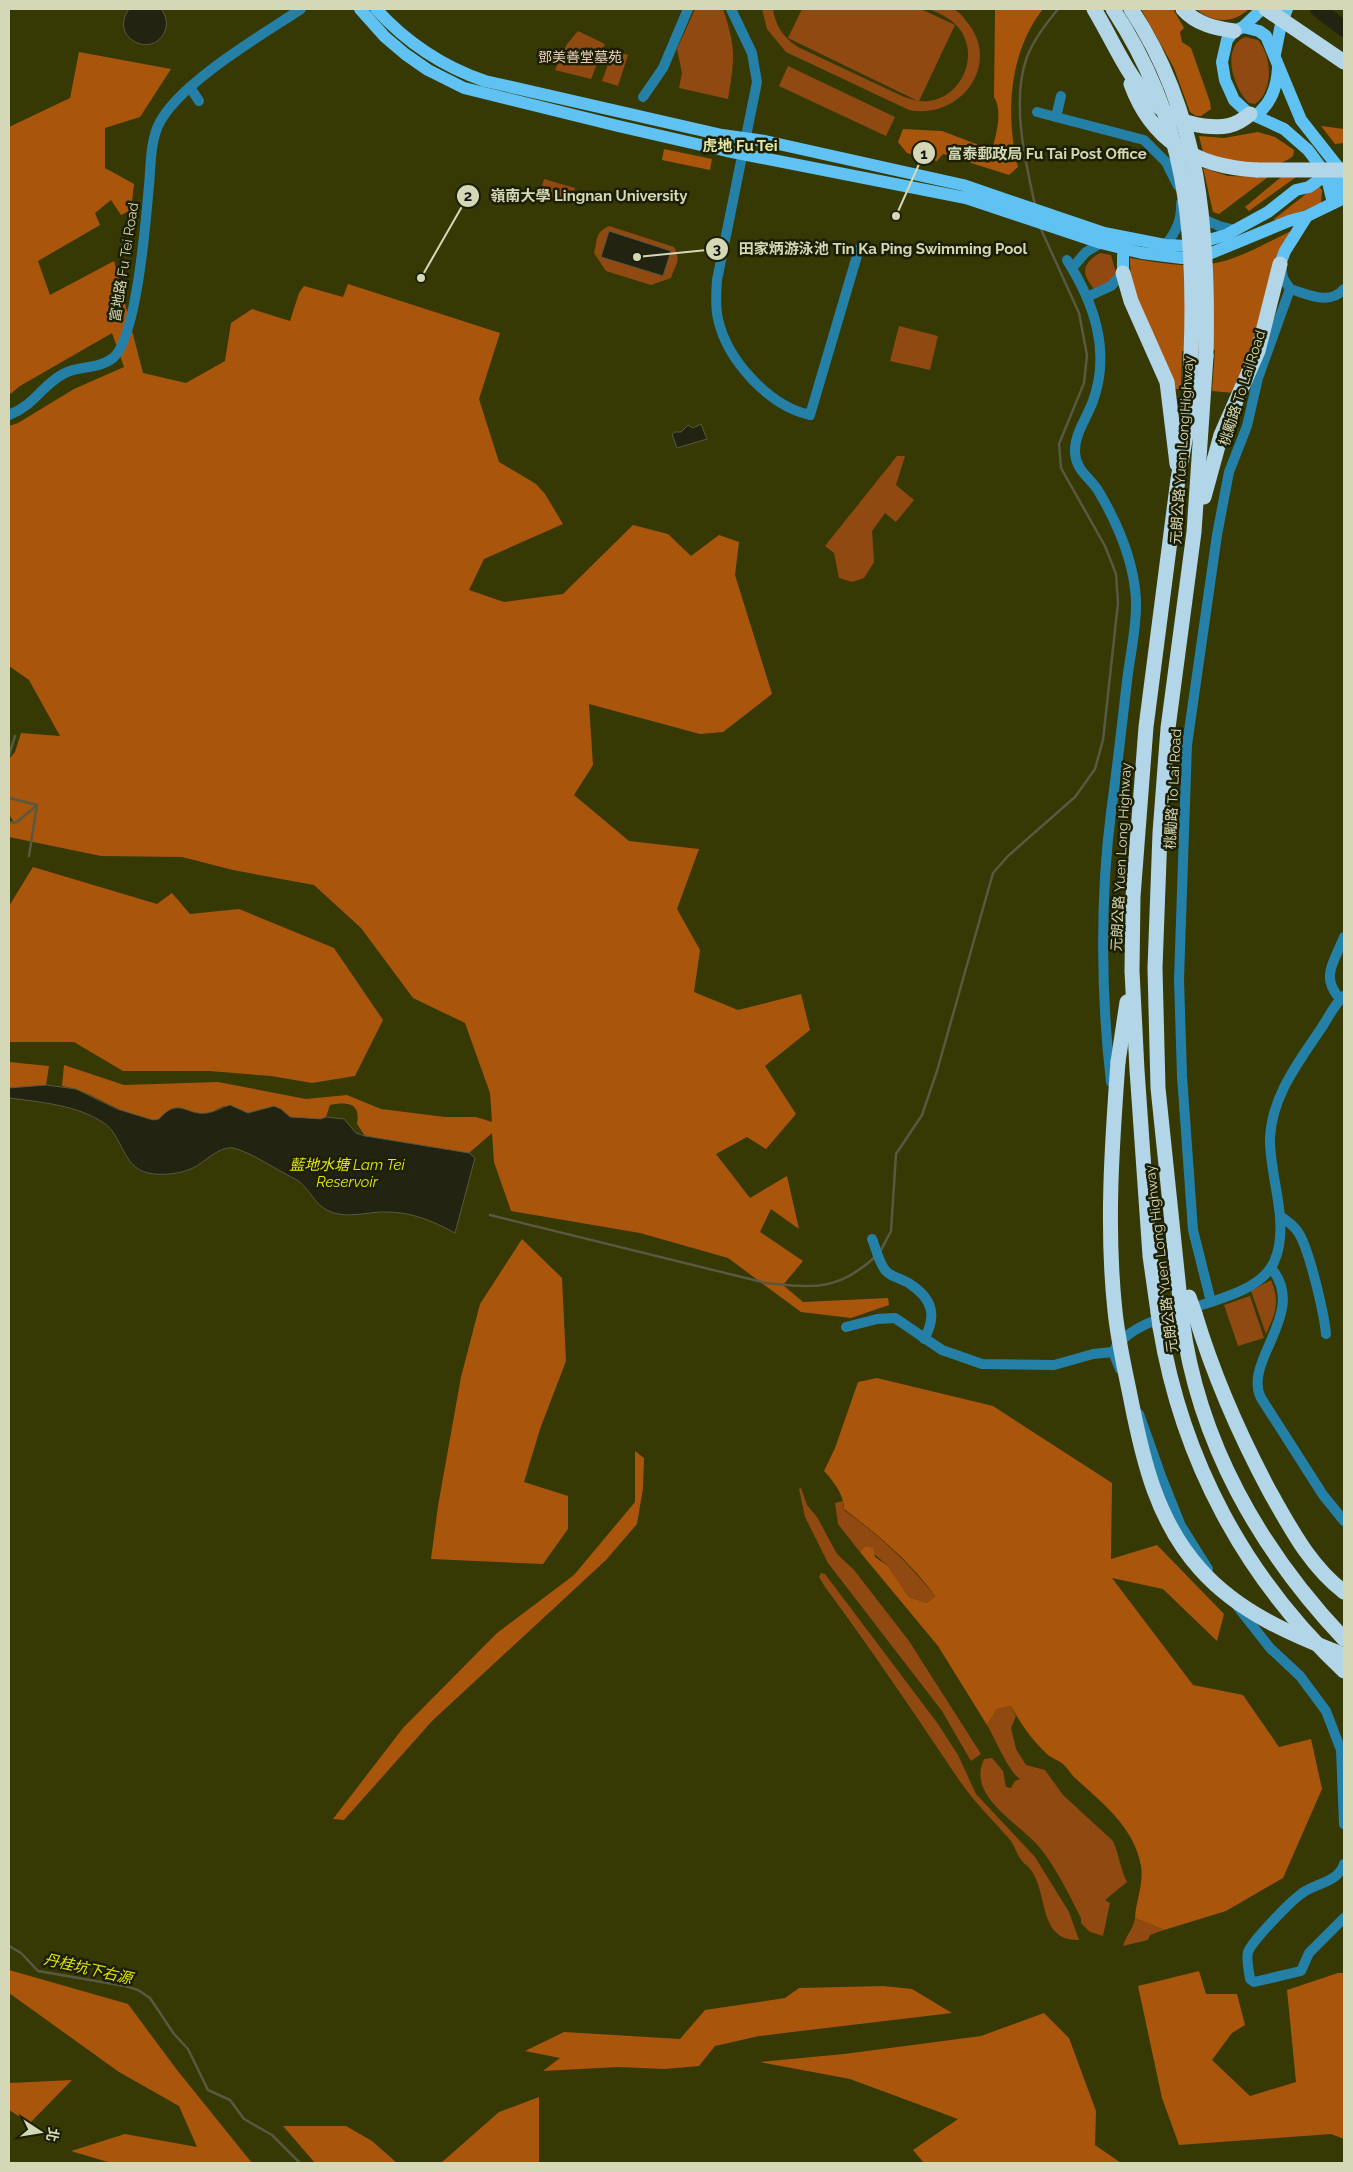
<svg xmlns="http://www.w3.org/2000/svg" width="1353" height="2172" viewBox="0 0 1353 2172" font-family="Raleway,'Noto Sans TC',sans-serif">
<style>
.green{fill:#904911}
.forest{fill:#aa550c}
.water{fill:#222310;stroke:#585942}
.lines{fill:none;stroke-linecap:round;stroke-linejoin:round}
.stream{stroke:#585942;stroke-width:2.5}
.river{stroke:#222310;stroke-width:16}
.minor{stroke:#2580a8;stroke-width:10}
.major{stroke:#5fc2f3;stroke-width:12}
.highway{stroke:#b2d5e8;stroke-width:15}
.highway-bridge{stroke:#b2d5e8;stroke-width:15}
.labels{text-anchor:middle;stroke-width:5;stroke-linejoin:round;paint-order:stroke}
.park-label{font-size:14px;fill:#eccfbe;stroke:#1d1f04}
.street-label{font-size:14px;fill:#d5d8b7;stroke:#1d1f04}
.neighbourhood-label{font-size:15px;font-weight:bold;fill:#e5eba7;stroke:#1d1f04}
.water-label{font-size:15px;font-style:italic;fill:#dfe808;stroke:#1d1f04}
.leader{fill:none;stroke:#d5d8b7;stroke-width:2}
.callout-dot{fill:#d5d8b7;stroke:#1d1f04;stroke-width:2}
.mark-label{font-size:15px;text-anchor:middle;font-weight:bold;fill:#111}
.callout-label{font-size:15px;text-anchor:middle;font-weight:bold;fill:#d5d8b7;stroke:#1d1f04;stroke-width:5;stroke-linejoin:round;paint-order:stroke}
</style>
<rect width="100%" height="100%" fill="#363903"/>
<g class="green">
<path d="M695,9H723C736,47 735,59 728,99L679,88L682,73L677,49Z"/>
<path d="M762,9H773C775,26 784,38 798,47L904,97L918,101L788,38L802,9H921L955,25L919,101C956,105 981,62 961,31C953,19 941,14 929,9C936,9 946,7 952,9C958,10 963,17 967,22C1002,64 961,120 909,110L786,52L767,29Z"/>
<polygon points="578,31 605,44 591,79 555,70 567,44"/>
<path d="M1245,37L1258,40C1272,56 1274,91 1255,104L1249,103C1234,90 1220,47 1245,37Z"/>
<polygon points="613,50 628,55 618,86 602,81"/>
<polygon points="788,66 895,117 886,136 779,86"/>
<polygon points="544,179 575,188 571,203 540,193"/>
<path d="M609,226L674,247C682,261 675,265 671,278L651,285L606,271L594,253C598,240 594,233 609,226Z"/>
<path d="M1100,253L1111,255L1116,273L1110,282L1094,289C1080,272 1083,263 1100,253Z"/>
<polygon points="899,326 938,336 930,370 890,361"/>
<polygon points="897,456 905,456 896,485 914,500 896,522 885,513 872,531 874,562 864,578 852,582 839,578 834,553 825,546"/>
<path d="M1271,1280C1280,1303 1276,1312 1266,1334L1251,1291Z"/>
<polygon points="1250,1296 1264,1338 1238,1346 1224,1305"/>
<polygon points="801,1488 807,1505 817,1517 837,1554 854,1570 909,1641 981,1754 971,1761 942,1711 828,1563 805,1517 799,1489"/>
<path d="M843,1501L844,1510C881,1537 906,1560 935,1596L927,1603L909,1597L888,1566L865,1546L860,1552L838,1524L835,1503Z"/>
<path d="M821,1573L825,1574L938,1724L958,1755L976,1794L1035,1857L1069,1912L1079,1940C1037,1941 1049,1892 1030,1869C1028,1866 1024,1864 1022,1861C1017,1855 1015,1847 1011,1841C993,1820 972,1800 957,1777C914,1713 871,1649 825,1587L819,1577Z"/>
<path d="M1011,1706L1016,1716L1011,1728L1016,1749L1026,1765L1045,1770L1063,1795L1113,1841C1119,1854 1120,1868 1127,1882L1105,1900L1110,1903L1103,1936L1090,1932L1081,1923V1918C1069,1895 1057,1869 1040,1848C1020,1823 966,1797 984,1759L992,1758L1003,1771L1006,1787L1011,1788L1015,1781L1020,1779C1008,1771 996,1740 987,1725L997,1709Z"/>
<path d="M1135,1918L1164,1930L1150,1935L1148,1940L1123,1946C1126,1935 1133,1930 1135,1918Z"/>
</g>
<g class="forest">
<path d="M995,9H1043C1009,52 1005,115 1018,167L1009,175L943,154L937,161L907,153L898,142L903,129L942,131L992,150C996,135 1003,111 994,97Z"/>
<polygon points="1141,9 1173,9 1184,28 1180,32 1182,42 1191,48 1210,102 1211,109 1201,116 1196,116 1190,112 1174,68"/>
<path d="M1196,9H1249C1233,24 1212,23 1196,9Z"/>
<path d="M79,52L171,69L140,117L105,128V168L134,184L131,210L121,215L111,200L95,213L100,225L38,261L50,295L114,261L143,373L186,383L225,361L231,323L252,309L290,321L299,293L304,286L343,297L348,284L500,333L479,399L499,462L536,484L545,494L563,524L484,559L469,590L504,602L563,594L633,525L668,534L691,556L719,535L739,542L735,575L772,694L723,732L700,734L589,704L593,765L574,795L629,841L699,849L677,909L700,950L694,992L738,1010L801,994L810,1030L765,1066L796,1114L766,1149L747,1137L716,1154L750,1198L787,1176L799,1229L771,1209L760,1232L803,1261L783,1285L803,1302L888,1298L889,1305L851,1318L801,1312L728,1258L640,1233L511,1211L494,1162L492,1133L469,1153L365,1136L357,1124C361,1102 347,1102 330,1105L326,1117L321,1119L290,1117L281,1109H262L248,1113C239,1111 234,1105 225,1106C219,1107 213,1113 206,1113C185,1115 179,1097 159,1120H153C120,1116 94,1091 62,1086L64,1065L124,1085L218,1082L306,1099L347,1095L381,1109L445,1117H476L492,1122L490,1093L465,1023L413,998L361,928L314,885L233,870L182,857L101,856L9,837V822L13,821L9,814V759L15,752L21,733L60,736L29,680L9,666V426L18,423L74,389L124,367L112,333L20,386L9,395V127L70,98Z"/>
<polygon points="1321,126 1344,129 1344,143 1335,144"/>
<path d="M1258,132L1275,137L1294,150L1293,156C1269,176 1229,160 1203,152L1199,136L1224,138Z"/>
<polygon points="664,149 712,159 710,170 662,160"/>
<polygon points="1299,162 1296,177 1249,211 1245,207"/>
<polygon points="1203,168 1228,176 1268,177 1219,214 1213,212"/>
<polygon points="1315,187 1319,187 1322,190 1321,203 1276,222 1274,219"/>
<path d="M1291,231L1259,333L1234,393L1212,391L1215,350L1182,351L1181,389H1174C1160,354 1128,294 1130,258C1156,262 1183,268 1210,264C1238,260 1266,243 1291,231Z"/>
<polygon points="33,867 157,904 172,893 190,914 239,909 334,948 383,1020 355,1076 312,1083 271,1076 209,1071 123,1071 74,1042 9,1042 9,906"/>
<polygon points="9,1062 49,1066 46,1085 9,1088"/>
<polygon points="522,1239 562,1278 566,1361 540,1429 524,1482 568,1496 568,1529 543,1564 431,1559 438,1506 461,1377 480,1304"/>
<path d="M877,1378L993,1406L1112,1483L1111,1559L1157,1545L1224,1614L1217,1641L1163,1589L1112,1578L1193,1685L1243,1695L1279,1747L1311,1739L1322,1789L1283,1878L1226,1911L1164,1930L1135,1918C1136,1900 1144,1883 1141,1866C1134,1826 1101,1802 1073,1776C1070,1772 1067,1768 1063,1764C1059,1760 1052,1759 1047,1754C1032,1740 1021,1724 1011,1706L997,1709L987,1725L938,1646L860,1552L865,1546L873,1548L875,1557L888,1566L909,1597L927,1603L935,1596C910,1561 878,1535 844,1509C845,1497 833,1480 824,1471L835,1448L858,1382Z"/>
<polygon points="635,1451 644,1458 643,1488 637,1524 606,1560 432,1721 344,1820 333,1819 403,1728 497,1633 574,1575 635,1502"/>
<polygon points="9,1970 128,2004 177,2070 252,2163 111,2163 71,2151 125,2134 197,2147 179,2106 119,2072 9,1993"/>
<polygon points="1199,1971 1206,1994 1237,1994 1245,2025 1232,2033 1212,2060 1250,2096 1296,2082 1287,1990 1338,1973 1344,1973 1344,2139 1331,2134 1179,2145 1162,2098 1138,1986"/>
<polygon points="883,1986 912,1989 952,2013 759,2036 715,2046 699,2066 665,2069 618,2067 543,2071 560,2058 525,2051 564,2032 680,2039 705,2010 785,1998 799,1988"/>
<polygon points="1044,2013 1069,2038 1096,2111 1095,2145 1121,2163 924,2163 913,2150 958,2119 850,2079 760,2062 844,2054 981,2036"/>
<polygon points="72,2080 30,2123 9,2110 9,2083"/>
<polygon points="539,2097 539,2163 441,2163 499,2112"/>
<polygon points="283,2126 346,2126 372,2141 397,2163 315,2163"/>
</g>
<g class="water">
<path d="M129,9H161C166,15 168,23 165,31C153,60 108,38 129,9Z"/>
<polygon points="609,231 671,251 663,276 601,257"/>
<polygon points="701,424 707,439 677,448 672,434 675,432 681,432 688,425 693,428"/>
<path d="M46,1085L76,1089L117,1109L153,1120L159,1119C179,1096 186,1116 207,1113C215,1112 222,1107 230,1105L248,1113L274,1106L281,1109L290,1117L321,1119L326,1117L344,1119L356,1133L365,1136L469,1153L475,1158L455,1233C433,1221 414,1213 389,1212C372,1211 355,1217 338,1214C314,1209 313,1191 297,1180C280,1172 249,1151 233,1148C219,1146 205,1162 193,1168C180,1174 162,1176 148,1173C122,1167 123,1136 104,1123C77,1105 40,1102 9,1098V1088Z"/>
</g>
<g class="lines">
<g class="stream">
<path d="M1035,205C1025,161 1011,100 1027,57C1034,39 1046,24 1058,9"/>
<polyline points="9,755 15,736"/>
<polyline points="9,798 37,805 29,856"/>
<polyline points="9,823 17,822 36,806"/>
<path d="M490,1215L766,1283C814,1288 839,1291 876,1256"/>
<polyline points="880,1252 891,1231 896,1154 922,1115 937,1071 993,873 1008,856 1075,797 1095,769 1103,740 1118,603 1116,574 1105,546 1061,468 1059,444 1084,383 1087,355 1079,313 1040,227"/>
<polyline points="9,1946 21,1953 38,1971 125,1986 138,1990 150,1998 174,2034 188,2049 208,2090 230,2100 244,2119 272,2135 300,2163"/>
</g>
<polyline class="river" points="1318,9 1344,29"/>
<g class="minor">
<path d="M731,9L752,53L757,82L717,280C716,293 715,306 718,319C727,360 769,406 810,415L859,249"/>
<polyline points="190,87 199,101"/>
<polyline points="643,97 663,68 688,9"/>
<polyline points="1037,112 1144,140 1166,162 1178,186"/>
<polyline points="1056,117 1061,96"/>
<polyline points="1199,217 1219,226 1236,230"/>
<path d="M1165,245C1176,233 1182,219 1181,203"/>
<path d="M1067,260C1094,303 1111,351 1093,401C1087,418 1074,434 1075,453C1076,471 1091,478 1099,492C1119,526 1134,561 1136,600C1137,627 1130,655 1127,681C1122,725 1117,769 1111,813C1100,897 1101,997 1111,1082"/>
<path d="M1281,267L1283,278L1290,289C1308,294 1329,306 1344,289"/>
<polyline points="1072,268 1086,252 1101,243"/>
<polyline points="1087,297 1111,286 1123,273"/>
<path d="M9,415C36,404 41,386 63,374C78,365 98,370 113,358C137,338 146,219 149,185C151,165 150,140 160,122C181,82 262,35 301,9"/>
<path d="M1340,999C1320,976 1334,963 1344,937"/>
<path d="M1280,1216C1286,1220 1294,1226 1298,1232C1309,1248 1324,1313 1326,1334"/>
<path d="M872,1239C876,1248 879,1264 886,1271C891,1277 903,1279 910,1284C933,1299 937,1316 924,1339"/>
<path d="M1271,1268C1309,1312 1242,1361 1261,1398L1323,1495L1344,1521"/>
<polyline points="1211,1302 1193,1230 1182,1076 1179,979 1187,745 1217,535 1229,472 1247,426 1258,378 1290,289"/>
<polyline points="846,1327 877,1319 895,1318 942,1350 982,1364 1054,1365 1093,1354 1113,1352"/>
<path d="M1120,1369L1113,1352C1138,1304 1253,1310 1274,1262C1291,1225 1269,1176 1270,1138C1272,1096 1298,1063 1320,1030C1328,1019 1334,1004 1344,996"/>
<polyline points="1139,1414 1161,1476 1181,1526 1208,1569"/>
<polyline points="1237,1606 1270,1648 1300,1676 1326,1711 1341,1750 1344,1824"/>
<path d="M1344,1864C1338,1883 1315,1883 1301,1894C1290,1902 1252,1941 1248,1952C1246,1959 1249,1971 1250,1979L1254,1982L1301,1971L1309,1953L1344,1918"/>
</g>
<g class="major">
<polyline points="360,9 385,37 405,54 428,70 464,88 618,126 727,151 966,198 1101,243 1142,253 1182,258 1209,254 1289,221 1307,216 1344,198"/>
<path d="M376,9C407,43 441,66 485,81L722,135L765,141L963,185L1104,233L1165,245L1188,246L1226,235L1268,212L1296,190L1309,187L1336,168"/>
<polyline points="1262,9 1243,27 1234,31 1227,40 1222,62 1225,80 1234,100 1247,112 1284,129 1308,150 1326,174 1333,203"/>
<polyline points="1243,27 1259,31 1266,36 1301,120 1338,167 1338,189 1333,203"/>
<polyline points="1275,54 1281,24 1287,9"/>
<path d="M1256,115C1271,104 1277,87 1278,68"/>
<polyline points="1280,264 1285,251 1307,216"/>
<polyline points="1123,273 1123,256 1126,241"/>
</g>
<g class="highway">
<path d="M1094,9C1122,55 1142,119 1204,126C1223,128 1235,127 1250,114"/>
<path d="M1183,9C1196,24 1215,28 1234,31"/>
<path d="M1131,84C1152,142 1197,167 1257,170"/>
<polyline points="1123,273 1131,301 1167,382 1177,464"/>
<polyline points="1204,497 1221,435 1258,351 1280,264"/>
<polyline points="1118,1062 1127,1002"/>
<polyline points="1180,1300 1158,1088 1155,968 1160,833 1168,728 1194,532 1206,356"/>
<polyline points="1158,1312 1150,1256 1137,1070 1132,971 1133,897 1146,727 1178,479 1188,424 1191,356"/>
<path d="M1195,1314C1214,1377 1239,1434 1270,1492C1291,1529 1310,1566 1344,1592"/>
<path d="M1182,1319C1198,1442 1260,1550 1344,1639"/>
<path d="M1160,1327C1182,1460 1245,1578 1344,1671"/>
</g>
<g class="highway-bridge">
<path d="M1113,9C1186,120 1196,227 1191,356"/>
<path d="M1131,9C1201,115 1209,232 1206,356"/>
<polyline points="1266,9 1344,62"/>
<polyline points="1257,170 1344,170"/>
<path d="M1118,1062C1112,1144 1106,1228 1115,1311C1118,1341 1125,1370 1131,1400C1143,1461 1157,1521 1200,1569C1238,1612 1292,1635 1344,1655"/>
<polyline points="1189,1297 1195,1314"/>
<polyline points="1180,1300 1182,1319"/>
<polyline points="1158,1312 1160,1327"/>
</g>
</g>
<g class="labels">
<g class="park-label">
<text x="580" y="62">鄧美善堂墓苑</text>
</g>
<g class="street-label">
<text transform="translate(124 262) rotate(-81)" y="5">富地路 Fu Tei Road</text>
<text transform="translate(1242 388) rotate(-72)" y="5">桃勵路 To Lai Road</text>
<text transform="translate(1182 450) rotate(-86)" y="5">元朗公路 Yuen Long Highway</text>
<text transform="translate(1173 789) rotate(-87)" y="5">桃勵路 To Lai Road</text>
<text transform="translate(1121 857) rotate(-87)" y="5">元朗公路 Yuen Long Highway</text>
<text transform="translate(1161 1259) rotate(-97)" y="5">元朗公路 Yuen Long Highway</text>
</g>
<g class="neighbourhood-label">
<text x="740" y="151">虎地 Fu Tei</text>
</g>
<g class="water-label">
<text x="347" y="1170">藍地水塘 Lam Tei<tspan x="347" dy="17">Reservoir</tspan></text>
<text transform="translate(88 1969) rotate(13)" y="5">丹桂坑下右源</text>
</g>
</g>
<path class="leader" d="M896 216L924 153M421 278L468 196M637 257L717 249"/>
<g class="callout-dot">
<circle cx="896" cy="216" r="5"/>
<circle cx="421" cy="278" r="5"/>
<circle cx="637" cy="257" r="5"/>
<circle cx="924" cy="153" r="12"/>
<circle cx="468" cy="196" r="12"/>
<circle cx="717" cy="249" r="12"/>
</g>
<g class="mark-label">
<text x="924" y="159">1</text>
<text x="468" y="201">2</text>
<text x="717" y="254">3</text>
</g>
<g class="callout-label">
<text x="1047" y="159">富泰郵政局 Fu Tai Post Office</text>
<text x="589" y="201">嶺南大學 Lingnan University</text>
<text x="883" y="254">田家炳游泳池 Tin Ka Ping Swimming Pool</text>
</g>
<rect width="1353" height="2172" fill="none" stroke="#d5d8b7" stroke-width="20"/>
<g transform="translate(40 2132) rotate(102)" stroke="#1d1f04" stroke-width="4" paint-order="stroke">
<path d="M0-4L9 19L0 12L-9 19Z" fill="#d5d8b7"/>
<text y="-8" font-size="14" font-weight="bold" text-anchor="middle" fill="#d5d8b7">北</text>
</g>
</svg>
